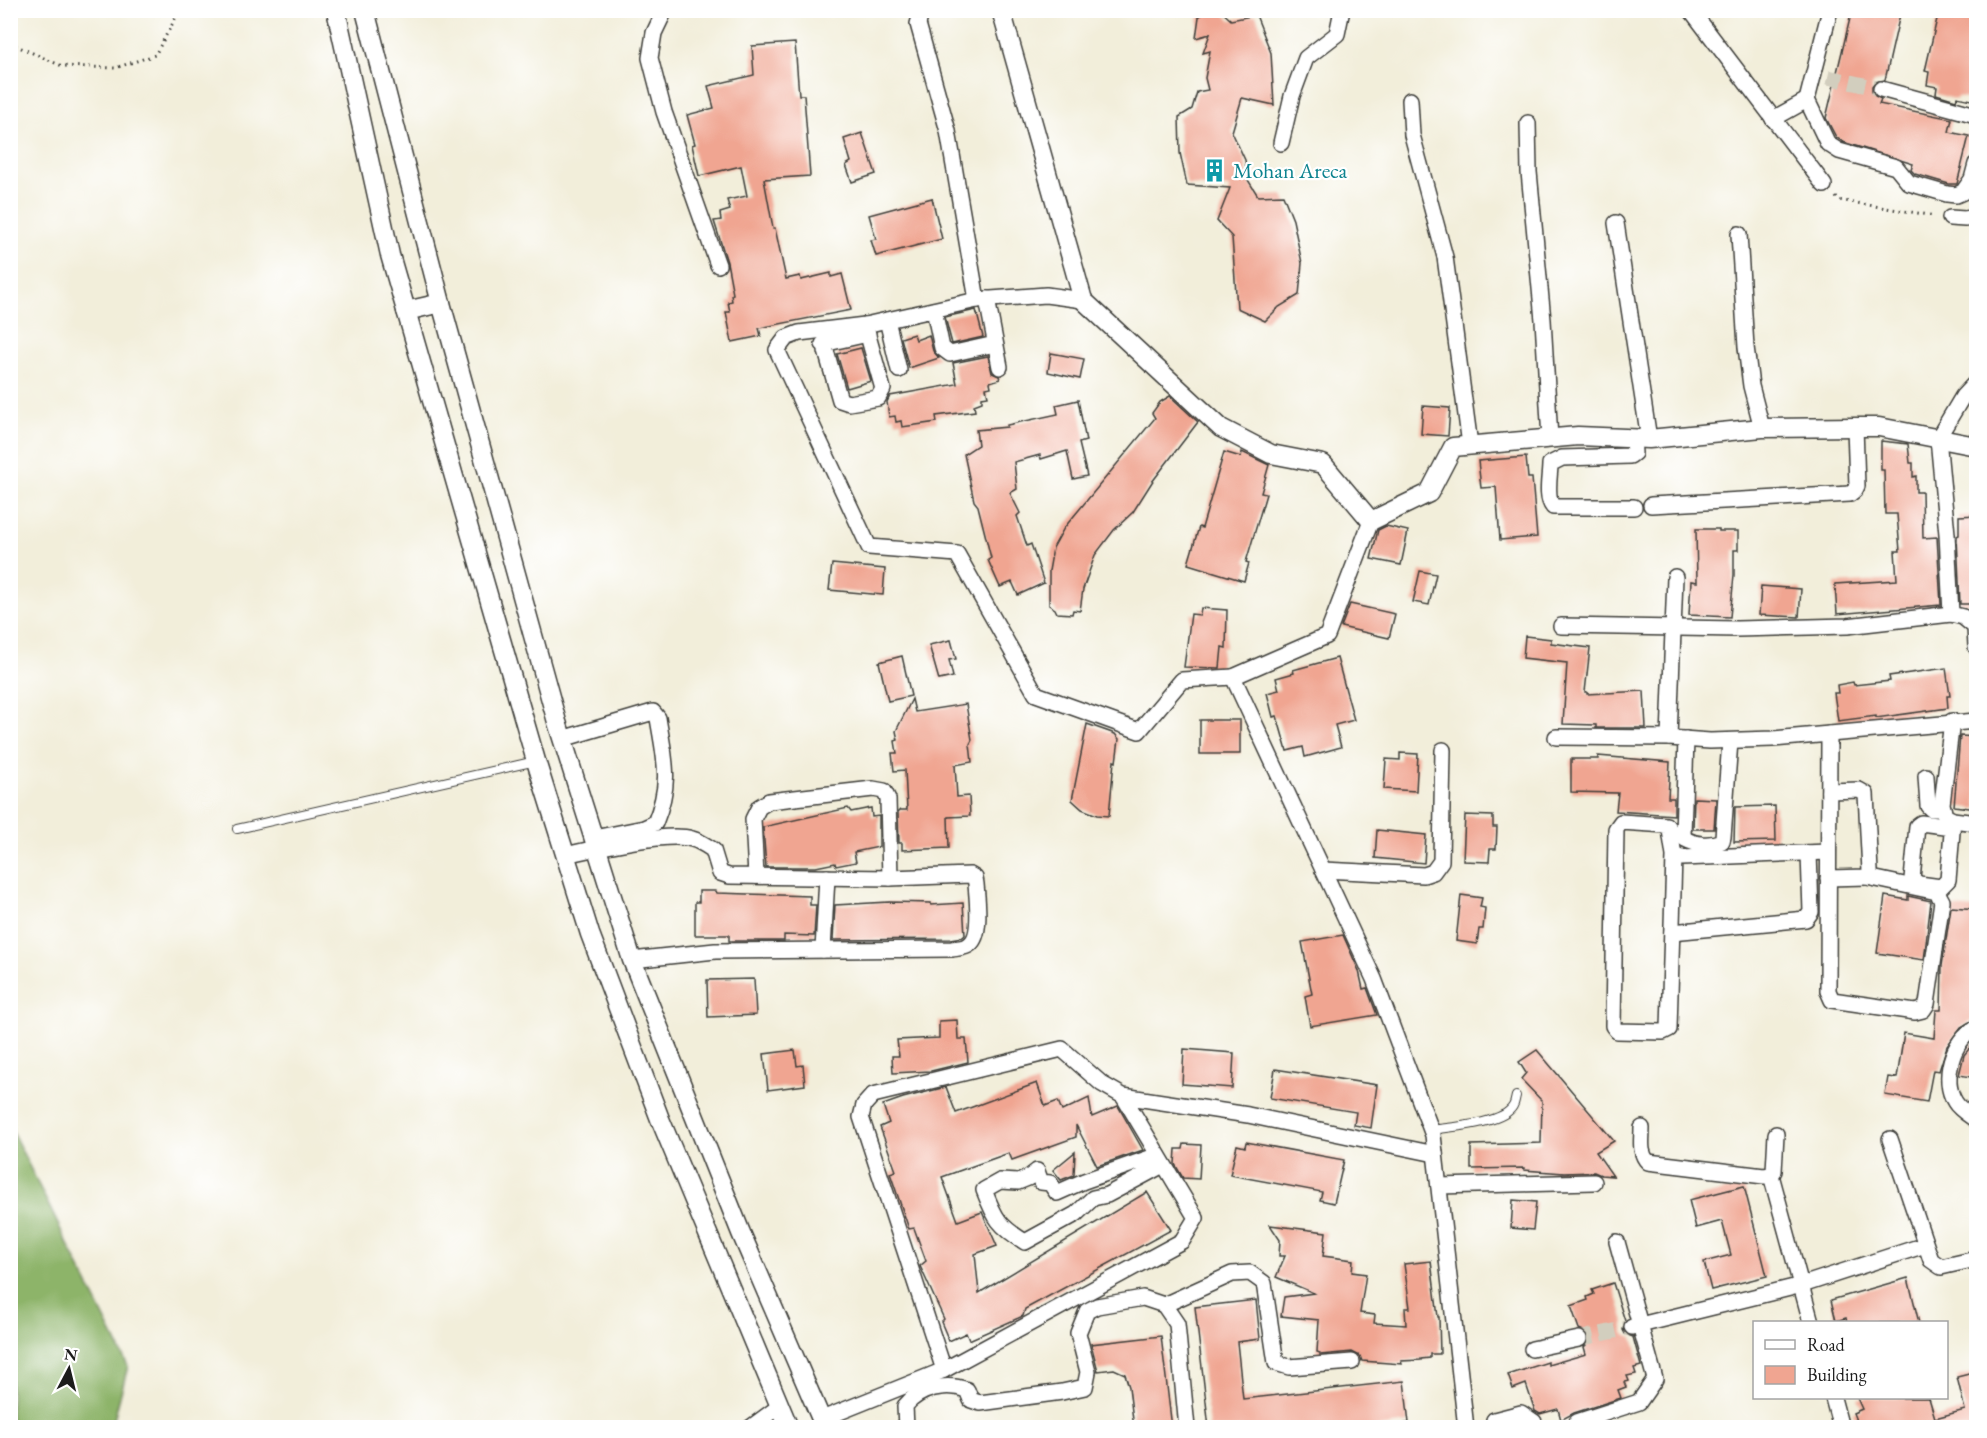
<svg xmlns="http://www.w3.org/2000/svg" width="1987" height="1438" viewBox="0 0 1987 1438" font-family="'EB Garamond',serif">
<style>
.forest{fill:#8db469;stroke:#546842;stroke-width:1.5}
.building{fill:#f0a591}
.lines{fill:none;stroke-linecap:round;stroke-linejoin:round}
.minor-tunnel{stroke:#d2cebe;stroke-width:15;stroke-dasharray:15 8;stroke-linecap:butt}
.service-casing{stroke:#3c3c38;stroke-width:10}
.minor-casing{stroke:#3c3c38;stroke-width:18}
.tertiary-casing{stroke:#3c3c38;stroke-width:21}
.path{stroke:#3c3c38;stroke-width:3;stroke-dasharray:1.5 4.5;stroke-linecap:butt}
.service{stroke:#fff;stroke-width:8}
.minor{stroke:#fff;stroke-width:15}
.tertiary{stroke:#fff;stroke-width:18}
.labels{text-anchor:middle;stroke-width:4.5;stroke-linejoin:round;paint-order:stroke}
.culture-label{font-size:22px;fill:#0d838f;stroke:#fff;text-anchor:start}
</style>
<rect width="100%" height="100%" fill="#fff"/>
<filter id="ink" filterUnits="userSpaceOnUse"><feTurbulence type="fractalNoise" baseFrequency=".0167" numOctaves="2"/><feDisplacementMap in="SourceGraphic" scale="12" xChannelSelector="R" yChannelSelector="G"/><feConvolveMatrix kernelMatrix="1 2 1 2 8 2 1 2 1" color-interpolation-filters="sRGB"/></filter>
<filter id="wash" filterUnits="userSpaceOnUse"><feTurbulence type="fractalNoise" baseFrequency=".008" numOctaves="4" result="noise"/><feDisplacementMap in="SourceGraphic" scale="24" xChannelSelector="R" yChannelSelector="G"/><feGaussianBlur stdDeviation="1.35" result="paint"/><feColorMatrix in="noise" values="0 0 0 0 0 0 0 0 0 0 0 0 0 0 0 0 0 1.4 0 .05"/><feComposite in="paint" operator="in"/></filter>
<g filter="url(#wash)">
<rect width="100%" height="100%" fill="#f2eeda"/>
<polygon class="forest" points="11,1129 128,1366 112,1427 11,1427"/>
<g id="blocks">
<g class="building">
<polygon points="1208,10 1220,10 1231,20 1256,15 1271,53 1274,105 1242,98 1232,132 1245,160 1248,180 1258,196 1283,195 1293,220 1302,263 1299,295 1279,307 1265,321 1237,308 1232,237 1217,221 1230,188 1187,185 1180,153 1179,117 1192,109 1197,92 1208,90 1205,78 1210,51 1203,53 1210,34 1196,38 1199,17"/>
<polygon points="1852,10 1901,10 1885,80 1875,82 1872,86 1872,92 1875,96 1881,99 1879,104 1952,119 1949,132 1969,136 1957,184 1949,184 1915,174 1911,170 1913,164 1843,142 1836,137 1826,118"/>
<polygon points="1939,10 1977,10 1977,101 1957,97 1956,100 1936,94 1937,87 1927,85 1929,72 1925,71"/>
<polygon points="795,43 799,95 804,95 810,176 764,179 773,228 775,228 786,279 800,276 801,280 831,273 831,277 842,274 851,310 759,328 761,336 732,342 726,312 730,312 728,302 732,301 731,295 733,294 727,262 714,221 721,220 720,213 730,210 727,200 747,196 741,166 699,176 692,145 695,144 687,115 714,108 708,86 754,75 752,46"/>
<polygon points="862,133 876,174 852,182 846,165 851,162 844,139"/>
<polygon points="932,198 942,239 876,256 871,240 876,239 869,215"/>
<polygon points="976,310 983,337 952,344 945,317"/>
<polygon points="914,334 916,340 929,335 933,351 939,358 909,368 901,338"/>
<polygon points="861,348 871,381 847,388 837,354"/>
<polygon points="1051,353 1084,359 1080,379 1048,372"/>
<polygon points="988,356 992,373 999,376 1000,379 990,382 991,387 986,388 988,396 982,397 982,402 974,405 975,411 936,416 937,422 902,427 901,421 896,422 895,416 889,417 887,402 890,396 957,384 953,363"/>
<polygon points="1170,396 1198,422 1152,482 1133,512 1114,530 1095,555 1083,589 1080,611 1073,610 1072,614 1057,613 1055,609 1049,605 1049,571 1053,548 1064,528 1155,418 1152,413 1160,402"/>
<polygon points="1078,400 1086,441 1079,443 1087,476 1073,479 1067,451 1041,459 1040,455 1014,462 1017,489 1010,493 1020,513 1017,516 1027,546 1031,544 1044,583 1018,595 1012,582 1000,587 988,560 991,558 978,506 974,501 964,454 978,445 976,430 1007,427 1007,425 1058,414 1056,405"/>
<polygon points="1423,406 1450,408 1448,436 1421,434"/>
<polygon points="1881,441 1908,444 1910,463 1913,463 1913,477 1916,476 1916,492 1922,492 1923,538 1937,537 1941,605 1837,614 1835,584 1897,580 1895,551 1900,551 1897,514 1885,514 1884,470 1881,470"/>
<polygon points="1224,452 1241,457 1242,452 1269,465 1261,493 1266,494 1246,562 1249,563 1244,581 1188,564 1199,527 1202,528"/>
<polygon points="1526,457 1528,478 1532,478 1537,537 1500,540 1496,487 1481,488 1478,461"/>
<polygon points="1977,515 1977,604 1960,604 1957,536 1959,535 1959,516"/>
<polygon points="1386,526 1408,531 1401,565 1371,559 1378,530"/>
<polygon points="1696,529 1719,529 1719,531 1738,531 1738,550 1734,550 1734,575 1730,617 1689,615 1691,581 1697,582"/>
<polygon points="832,564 885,569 883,595 829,590"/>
<polygon points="1420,571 1436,574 1429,605 1413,602"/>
<polygon points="1761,586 1801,589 1799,617 1759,615"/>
<polygon points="1350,604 1395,614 1389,638 1341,627"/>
<polygon points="1201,608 1227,610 1226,648 1222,647 1220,668 1184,667 1191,614 1200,615"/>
<polygon points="1525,636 1551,639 1551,643 1590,648 1585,692 1587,692 1587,694 1644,691 1646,728 1596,728 1596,725 1563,724 1567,663 1523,658"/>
<polygon points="951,640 956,659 949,660 953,677 939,680 929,645"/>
<polygon points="902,656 911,696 888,701 879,662"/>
<polygon points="1337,658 1354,720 1335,725 1341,747 1305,757 1303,747 1287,751 1277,716 1273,717 1267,693 1279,690 1276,678 1294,673 1293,670"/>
<polygon points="1946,668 1950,696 1947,696 1948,708 1876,718 1876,716 1838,721 1834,693 1838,693 1837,685 1853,682 1854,685 1890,681 1889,676"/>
<polygon points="912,699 915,712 966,704 972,740 970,744 972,762 955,765 957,797 969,796 970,816 948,817 949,848 902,850 902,843 899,843 898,812 900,810 907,810 905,770 894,771 892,753 897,753 895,741 898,740 896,731"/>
<rect x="1200" y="720" width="40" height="34"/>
<polygon points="1087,724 1115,734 1119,739 1116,762 1114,761 1109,816 1097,815 1082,809 1072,800"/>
<polygon points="1960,736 1977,737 1977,809 1954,806"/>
<polygon points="1400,753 1418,754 1416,791 1384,789 1386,759 1400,760"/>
<polygon points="1598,756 1670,762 1668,798 1674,798 1674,815 1616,811 1618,793 1571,792 1571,759 1598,759"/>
<polygon points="1694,798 1716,799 1714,829 1693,829"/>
<polygon points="1775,806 1776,841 1734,842 1735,807"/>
<polygon points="848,808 851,812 871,808 872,817 879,816 879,847 854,852 856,862 836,866 835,863 816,867 766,867 763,827"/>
<polygon points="1465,815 1493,816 1493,827 1497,827 1496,849 1490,849 1489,862 1463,861"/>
<polygon points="1377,830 1426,835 1424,863 1375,858"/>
<polygon points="699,891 716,891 717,893 810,896 810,905 816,905 814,936 784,935 784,941 729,941 729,935 695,935 695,902 699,902"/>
<polygon points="1461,895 1482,898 1480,907 1485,908 1483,929 1479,929 1477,944 1456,941"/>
<polygon points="1885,896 1908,900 1908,896 1931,901 1924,960 1877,953"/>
<polygon points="889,902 931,903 931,905 963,903 965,935 963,937 951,939 833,940 835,905"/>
<polygon points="1951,907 1977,909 1975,953 1977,953 1977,1018 1961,1027 1947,1046 1939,1071 1933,1070 1927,1102 1885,1095 1888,1077 1897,1078 1904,1033 1934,1038 1936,1010 1941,1010 1942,966"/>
<polygon points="1343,935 1359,971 1363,989 1367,988 1377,1015 1310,1026 1305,996 1312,994 1302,942"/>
<polygon points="754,979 756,1015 708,1017 707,980"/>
<polygon points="957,1020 958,1039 966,1039 968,1062 931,1071 893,1073 892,1056 899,1056 897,1040 939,1038 939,1021"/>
<polygon points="1977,1039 1977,1078 1959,1075 1964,1055"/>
<polygon points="1184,1049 1234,1053 1232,1088 1182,1084"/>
<polygon points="795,1050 797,1066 803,1065 805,1085 768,1090 764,1054"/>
<polygon points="1537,1050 1614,1141 1596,1152 1613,1176 1601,1175 1594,1172 1564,1173 1524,1170 1524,1168 1471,1169 1471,1145 1541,1143 1542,1101 1521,1079 1526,1073 1519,1062"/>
<polygon points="1275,1069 1377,1085 1371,1128 1354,1125 1356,1112 1270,1098"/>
<polygon points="1037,1083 1045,1106 1058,1101 1062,1111 1089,1098 1092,1117 1118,1106 1143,1150 1097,1166 1076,1125 1076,1137 1012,1160 1009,1153 942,1177 958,1221 982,1212 997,1246 975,1254 979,1293 1147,1192 1171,1230 1025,1309 1023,1316 969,1340 966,1333 949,1341 941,1322 944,1319 920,1266 926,1261 914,1228 909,1229 890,1173 896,1171 880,1127 889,1123 883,1105 903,1098 946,1087 956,1113"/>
<polygon points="1246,1142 1344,1160 1334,1203 1320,1200 1322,1192 1230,1175 1237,1145 1245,1147"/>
<polygon points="1184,1144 1201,1145 1199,1179 1183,1178 1175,1164 1176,1149 1183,1149"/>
<polygon points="1075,1152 1074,1175 1061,1180 1053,1170"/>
<polygon points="1744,1186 1767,1276 1711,1290 1704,1262 1731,1255 1722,1221 1696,1228 1689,1200"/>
<polygon points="1513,1200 1536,1202 1533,1230 1511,1228"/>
<polygon points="1270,1225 1326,1232 1323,1256 1353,1260 1352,1272 1366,1274 1360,1313 1375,1315 1374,1323 1406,1325 1405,1308 1410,1308 1404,1264 1431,1261 1438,1317 1439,1317 1440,1354 1430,1354 1430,1358 1421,1359 1421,1360 1401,1361 1402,1364 1362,1361 1360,1356 1352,1352 1320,1355 1320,1353 1317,1352 1319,1320 1281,1316 1284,1297 1314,1293 1276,1277 1285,1256 1279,1256 1280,1240"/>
<polygon points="1908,1278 1919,1323 1847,1323 1846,1318 1836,1321 1831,1300"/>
<polygon points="1613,1283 1625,1321 1623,1330 1625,1334 1633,1337 1641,1366 1634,1368 1636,1374 1627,1376 1629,1381 1624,1382 1626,1387 1618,1390 1621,1398 1574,1413 1561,1420 1558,1409 1540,1414 1535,1411 1526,1384 1513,1389 1508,1375 1548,1362 1548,1365 1586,1354 1584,1347 1588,1343 1588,1336 1586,1332 1579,1329 1571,1306 1588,1300 1587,1297 1594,1294 1592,1290"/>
<polygon points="1256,1300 1260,1339 1237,1342 1243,1399 1404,1381 1409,1423 1372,1428 1209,1428 1195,1307"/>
<polygon points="1161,1336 1172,1428 1134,1428 1129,1387 1125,1374 1114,1369 1098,1371 1091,1344"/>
<polygon points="1977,1372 1977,1428 1859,1428 1853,1413 1862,1409 1857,1398 1929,1398 1935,1418 1965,1410 1957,1377"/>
</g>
</g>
</g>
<g filter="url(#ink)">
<use href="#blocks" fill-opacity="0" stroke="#3c3c38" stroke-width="1.5"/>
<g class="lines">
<g class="minor-tunnel">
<polyline points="1828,77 1881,89"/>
<polyline points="1579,1339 1632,1327"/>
</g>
<defs>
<g id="service">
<polyline points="237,829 536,761"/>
<path d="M1431,1130C1451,1127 1503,1124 1513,1106C1515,1103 1515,1099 1516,1096"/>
</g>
<g id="minor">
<polyline points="665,10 654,33 650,58 664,112 718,265"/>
<polyline points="922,10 918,24 948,131 977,300"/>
<polyline points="1691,10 1824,185"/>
<polyline points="1830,10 1807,100 1828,144 1839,151 1896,167 1909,183 1947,194 1956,195 1963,192 1972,179 1976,164"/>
<polyline points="1881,89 1976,115"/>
<polyline points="1410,100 1412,135 1445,257 1470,445"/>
<polyline points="1773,119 1807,100"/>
<polyline points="1528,123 1529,172 1543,320 1550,439"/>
<polyline points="1281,143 1292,96 1306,58 1337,34 1342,10"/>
<polyline points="1950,218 1965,219 1976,217"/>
<polyline points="1616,223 1649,439"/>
<polyline points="1739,234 1746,347 1751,386 1762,428"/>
<polyline points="987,299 1000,367"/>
<polyline points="1083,300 1046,295 977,300 865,325 799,333 786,338 777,350 869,547 957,554 1036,694 1139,731 1182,680 1233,677"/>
<polyline points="934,310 942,348 950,354 995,344"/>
<polyline points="887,320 899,370"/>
<polyline points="823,344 868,334"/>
<polyline points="826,351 840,400 849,403 878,398 883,389 865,325"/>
<polyline points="1976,382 1963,396 1938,438 1947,534 1951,614 1963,617 1975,627 1976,647"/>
<path d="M1633,438L1634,453L1630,456L1562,458L1550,464C1550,477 1545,497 1553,507H1634"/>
<polyline points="1651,505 1850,494 1855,490 1857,486 1855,427"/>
<polyline points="1371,521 1327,636 1233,677 1374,979 1433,1135 1466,1428"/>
<polyline points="1675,577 1669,738 1710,741 1773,739 1976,721"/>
<polyline points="1561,626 1737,629 1847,626 1951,614"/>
<polyline points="1952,721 1942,804 1945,816 1953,820 1976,823"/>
<polyline points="1829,734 1828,991 1832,1000 1915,1012 1923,1010 1927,1004 1942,901 1937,892 1867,877"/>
<polyline points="1556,737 1669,738"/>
<path d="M562,739L653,712L658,718C665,761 672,781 655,823L644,828L594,838"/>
<path d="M1686,739L1683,834L1685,839C1696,845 1710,846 1722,841L1723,837L1730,741"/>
<polyline points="1926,776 1928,806 1931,809 1943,809"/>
<polyline points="1952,827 1921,823 1917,826 1912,879 1919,884 1941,887 1948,880 1953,820"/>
<path d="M565,855C592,849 667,831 692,839C700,841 707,846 713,850L720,873L729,876L890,878L970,875L975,878L976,884C977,898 982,935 970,944C966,948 958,948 952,949L715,951L632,960"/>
<polyline points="1674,856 1669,1029 1663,1032 1617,1031 1613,1026 1616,829 1621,822 1666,825 1670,830 1674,856 1682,858 1828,852"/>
<polyline points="1323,870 1424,875 1433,872 1441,861 1443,750"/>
<polyline points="756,876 753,819 759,807 769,801 873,789 884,791 888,799 890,878"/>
<polyline points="1828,878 1867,877 1870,871 1866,794 1859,790 1829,791"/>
<polyline points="1672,932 1806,919 1811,912 1809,853"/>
<polyline points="823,950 827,877"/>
<path d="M1976,1028C1952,1039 1941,1080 1955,1102C1959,1109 1969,1115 1976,1120"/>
<polyline points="1123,1096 1102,1084 1062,1049 873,1095 864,1105 861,1117 944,1370 1182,1241 1196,1218 1123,1096 1248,1115 1435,1154"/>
<path d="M1642,1128C1642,1140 1639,1153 1648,1162L1764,1176L1771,1175L1774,1171L1776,1134"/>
<polyline points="1890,1139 1931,1260 1941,1267 1976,1259"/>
<path d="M1158,1155L1084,1181L1057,1193L1050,1183L1041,1182L1037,1171L1028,1178L1018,1182L1000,1181L984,1190C995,1219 999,1226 1025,1242L1076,1214L1093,1198L1107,1195L1163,1165"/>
<polyline points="1771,1175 1811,1322"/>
<polyline points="1439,1186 1594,1182"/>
<polyline points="1164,1305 1232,1274 1250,1273 1264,1283 1276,1363 1289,1367 1352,1362"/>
<polyline points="1632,1327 1802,1285 1925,1245"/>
<polyline points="1532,1349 1579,1339"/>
<polyline points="1833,1398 1841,1428"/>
<polyline points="822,1419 944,1370"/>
<polyline points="1494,1420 1521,1413 1534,1422 1537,1428"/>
<polyline points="1577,1422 1639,1402 1655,1379 1617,1242"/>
<polyline points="750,1428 780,1406"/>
<path d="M906,1428L905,1406C919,1388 946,1382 967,1390L971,1400L980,1403L1062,1392L1085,1387L1088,1372L1078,1333L1087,1311L1097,1306L1143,1298L1164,1305L1177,1324L1187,1428"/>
</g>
<g id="tertiary">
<polyline points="336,10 390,255 536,761 590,934 660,1119 789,1428"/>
<polyline points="365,10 441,303 557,722 632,960 741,1233 825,1428"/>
<polyline points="1001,10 1083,300 1221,428 1271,454 1323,464 1371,521 1429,493 1453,447 1578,436 1649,439 1762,428 1855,427 1879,427 1976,446"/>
<polyline points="406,311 441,303"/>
</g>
</defs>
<use href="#service" class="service-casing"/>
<use href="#minor" class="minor-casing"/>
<use href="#tertiary" class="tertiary-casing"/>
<g class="path">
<polyline points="10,43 62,66 115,68 155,55 178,14 182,10"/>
<polyline points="1836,197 1838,200 1935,216"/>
</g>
<use href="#service" class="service"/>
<use href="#minor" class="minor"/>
<use href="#tertiary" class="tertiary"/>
</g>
</g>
<defs>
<symbol id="building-bare" viewBox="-9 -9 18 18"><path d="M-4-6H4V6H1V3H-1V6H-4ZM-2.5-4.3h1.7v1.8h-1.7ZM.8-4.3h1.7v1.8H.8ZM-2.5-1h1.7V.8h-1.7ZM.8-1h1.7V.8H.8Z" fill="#0f9aa8" stroke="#fff" stroke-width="2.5" paint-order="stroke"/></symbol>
</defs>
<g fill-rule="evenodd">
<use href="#building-bare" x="1198" y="154" width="33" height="33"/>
</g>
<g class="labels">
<g class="culture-label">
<text x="1233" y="178">Mohan Areca</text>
</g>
</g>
<rect width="1987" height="1438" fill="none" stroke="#fff" stroke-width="36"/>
<rect x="1753" y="1321" width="195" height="78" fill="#ffffff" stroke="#a4a4a4" stroke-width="1.5"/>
<rect x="1765" y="1340" width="30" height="9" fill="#ffffff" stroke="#a4a4a4" stroke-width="1.5"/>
<text x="1807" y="1351" font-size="18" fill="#1c1c1c">Road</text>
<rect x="1765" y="1366" width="30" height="18" fill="#f0a591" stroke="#a4a4a4" stroke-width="1.5"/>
<text x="1807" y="1381" font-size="18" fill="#1c1c1c">Building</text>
<g transform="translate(69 1369) rotate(7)" stroke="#ffffff" stroke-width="4.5" paint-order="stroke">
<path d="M0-4.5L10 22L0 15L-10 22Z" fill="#1c1c1c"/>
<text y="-9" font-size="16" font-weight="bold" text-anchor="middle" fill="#1c1c1c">N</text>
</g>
</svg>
